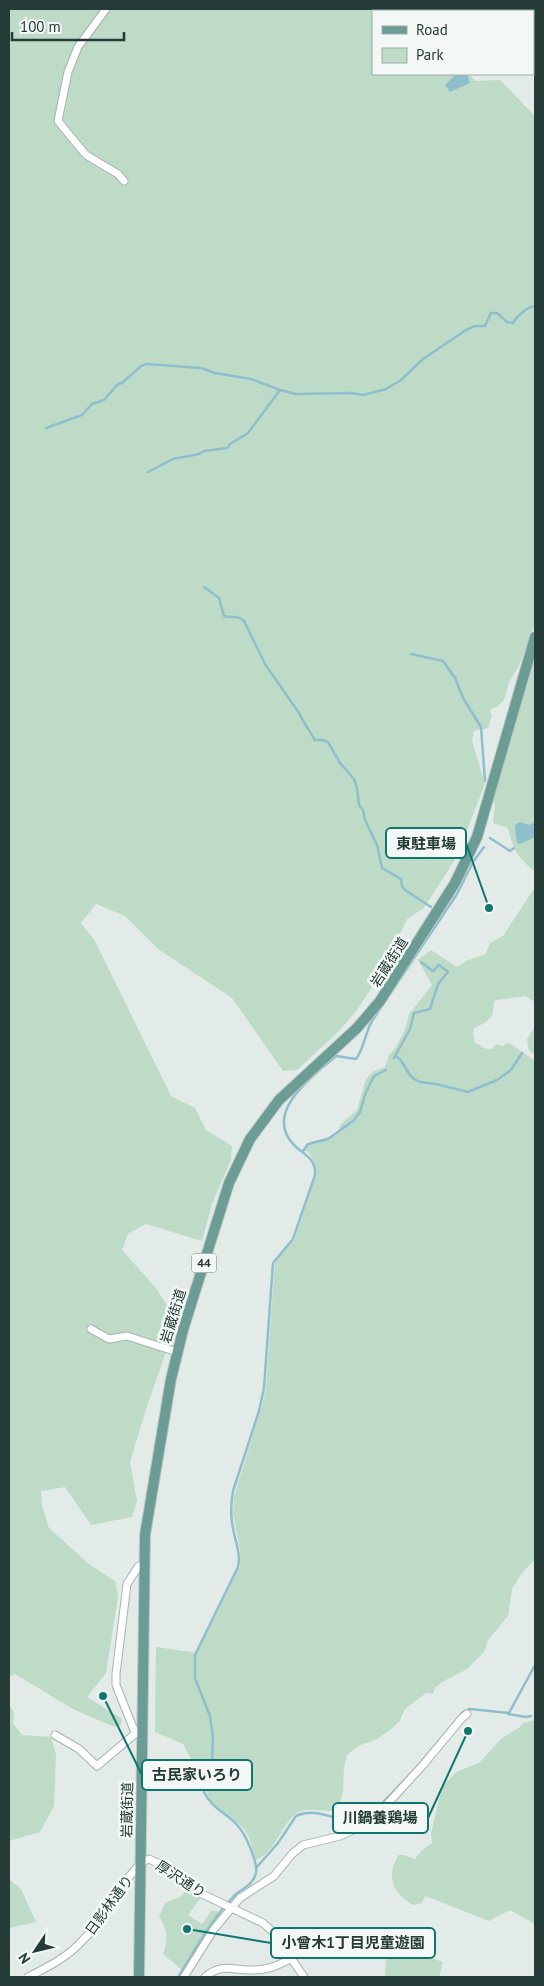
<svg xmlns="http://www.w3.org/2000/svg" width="544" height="1986" viewBox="0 0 544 1986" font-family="'PT Sans','Noto Sans JP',sans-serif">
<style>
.green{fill:#bddbc7}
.water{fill:#8fbecc}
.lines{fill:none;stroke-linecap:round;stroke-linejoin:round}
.stream{stroke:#8fbecc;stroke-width:2.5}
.street-casing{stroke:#a6b3af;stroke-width:9}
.primary-casing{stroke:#c2c8c7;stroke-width:12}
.street{stroke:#fff;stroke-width:7}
.primary{stroke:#6b9d94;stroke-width:10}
.labels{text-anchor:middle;stroke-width:5;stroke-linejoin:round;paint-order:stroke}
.shield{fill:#f3f8f6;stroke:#627470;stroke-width:1}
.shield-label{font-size:12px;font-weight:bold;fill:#243b37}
.street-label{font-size:14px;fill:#243b37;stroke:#f3f8f6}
.leader{fill:none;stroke:#0f766e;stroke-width:2}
.callout-dot{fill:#0f766e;stroke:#f3f8f6;stroke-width:2}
.callout{fill:#f3f8f6;stroke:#0f766e;stroke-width:2}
.callout-label{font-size:15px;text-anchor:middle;font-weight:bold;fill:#243b37}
</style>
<rect width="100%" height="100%" fill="#e3ebe8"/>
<g class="green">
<polygon points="9,9 449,9 450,11 373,11 373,74 469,74 475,81 500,80 535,116 535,623 519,666 509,682 505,698 499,705 490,710 492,716 488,728 474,731 472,741 485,784 456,858 424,908 407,919 398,938 395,952 357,1010 339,1031 297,1070 283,1071 232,998 158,949 125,916 96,904 81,923 95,941 171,1096 195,1108 206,1130 232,1146 231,1160 212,1204 202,1241 146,1224 128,1234 122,1250 156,1288 177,1321 147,1406 130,1462 137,1501 132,1517 91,1525 65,1487 41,1491 42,1506 49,1528 90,1565 115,1581 118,1597 106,1673 87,1697 122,1719 121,1725 114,1727 73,1709 15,1674 9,1677"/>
<path d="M535,653V872C517,856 514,852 508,828L493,823L495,804L492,800Z"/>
<path d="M535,887V1002L525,996L497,1000L494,1001C493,1009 494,1016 487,1021C476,1029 470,1024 475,1043C483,1046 490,1055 496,1044L503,1046L506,1043L511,1044L535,1061V1559L522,1573L512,1589L508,1616L488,1640L484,1652L467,1669L442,1682L435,1688L433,1694L426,1693L405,1709L399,1722L390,1730L377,1739L358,1746L347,1755L344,1768L343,1790L341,1800L333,1811C324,1811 311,1808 301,1811C284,1816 277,1852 256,1860C252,1850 251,1836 243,1828C229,1811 201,1807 208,1781L194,1765L183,1744L155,1732L156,1647L197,1653L240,1566V1550L233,1514L234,1496L262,1406L266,1387L275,1261L295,1239L315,1178V1164L309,1153L303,1149L310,1142L337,1135L341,1124L357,1110L366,1079L374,1071L385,1067L389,1055L396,1047L406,1027L409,1014L432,985L418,960L431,950L457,967L466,961L486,954L490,943L503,936Z"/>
<polygon points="535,1026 535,1055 529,1051 527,1039"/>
<polygon points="9,1705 14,1712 13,1723 22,1735 51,1737 56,1755 54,1806 40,1832 9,1841"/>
<path d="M535,1720V1924L510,1910L489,1921L425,1896L422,1903L413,1905C392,1892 386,1878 398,1855H404L415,1859L421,1851L432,1843L431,1833L442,1787L456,1772L479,1763L502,1738L520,1727L523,1723Z"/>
<polygon points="9,1879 21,1889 36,1922 9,1928"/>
<path d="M188,1889L201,1897L188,1915L202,1924L212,1910L219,1912L181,1969L163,1954C168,1941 168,1929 159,1917L165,1903L180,1897Z"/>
<polygon points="387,1942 443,1962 439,1977 385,1977"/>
</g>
<g class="water">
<polygon points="456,74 467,74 470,83 450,92 445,85"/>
<polygon points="520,822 529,825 535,822 535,837 520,844 517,843 515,828 516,824"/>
</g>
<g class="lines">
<g class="stream">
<path d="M46,428L82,415L92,404L104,400L118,384L122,383L141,366L147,364L201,368L215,373L251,379L280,390L296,394L352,393L363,395L386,389L401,380L423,359L466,330L475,326H485L491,313H497L507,322L513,323C517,316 527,307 535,306"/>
<polyline points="148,472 173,459 199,454 204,451 227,448 230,444 248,433 280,390"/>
<path d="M204,587L219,598L224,616C232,619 237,614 244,621L265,664L299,713L302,719L315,740H322L328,742L340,763L354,779L357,788L359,805L363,810L365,820L377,845L382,868L401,879L402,886L405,890L431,907"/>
<polyline points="411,654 443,661 455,678 463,698 481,727 485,781"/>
<polyline points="490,838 510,851 514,848"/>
<polyline points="395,1056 400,1059 410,1075 414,1079 420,1082 436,1084 468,1092 497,1080 511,1070 522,1053"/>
<polyline points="394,1058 410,1029 414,1013 430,1009 438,984 448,972 439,965 433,971 421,962"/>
<polyline points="303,1151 308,1144 328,1139 353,1121 360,1112 366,1092 374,1076 386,1070"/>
<polyline points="508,1714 526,1717 531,1716"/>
<path d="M256,1868L278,1843L296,1816C322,1804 347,1831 368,1818L416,1768L463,1712L470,1709L509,1713L535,1665"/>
<path d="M178,1977C195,1950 212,1918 235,1895C243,1888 253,1885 256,1873C258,1864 247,1838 241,1830C231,1814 213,1811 204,1792L212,1760L213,1738L210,1716L195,1678V1655L238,1567C241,1553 235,1541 233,1528C230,1515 231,1503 233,1491L259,1411L264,1388L273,1263L293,1239L315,1175C316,1158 304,1155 294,1145C262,1112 314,1075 336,1056L356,1059C364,1049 365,1033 372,1021L457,894L473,862L484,847"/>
</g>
<defs>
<g id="street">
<polyline points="106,9 78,47 68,72 58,121 86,155 118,174 124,181"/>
<polyline points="533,15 535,20"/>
<polyline points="91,1329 109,1339 127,1336 177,1352"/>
<polyline points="55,1735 79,1749 97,1766 136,1733"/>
<polyline points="143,1736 134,1730 116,1685 116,1674 127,1584 138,1567 144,1563"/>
<path d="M28,1977C48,1967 68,1957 83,1940C90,1933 97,1925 103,1916C113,1902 133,1864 149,1859L164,1866L200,1893L263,1923L273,1932L304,1977"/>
<polyline points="184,1977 214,1929 240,1898 274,1876 292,1854 303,1845 340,1836 371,1822 423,1765 462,1718 467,1714"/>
<path d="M205,1977C223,1962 233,1971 253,1970C267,1970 277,1966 290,1959"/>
</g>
<polyline id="primary" points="139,1977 145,1535 171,1379 183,1330 229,1183 250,1139 279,1100 357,1028 380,1001 455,883 477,837 535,637"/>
</defs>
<use href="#street" class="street-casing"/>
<use href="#primary" class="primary-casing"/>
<use href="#street" class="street"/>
<use href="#primary" class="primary"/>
</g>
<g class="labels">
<rect class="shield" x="191.5" y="1253.5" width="25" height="19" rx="4"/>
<g class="shield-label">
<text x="204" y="1267">44</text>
</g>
<g class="street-label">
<text transform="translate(389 962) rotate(-57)" y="5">岩蔵街道</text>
<text transform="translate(173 1316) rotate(-73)" y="5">岩蔵街道</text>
<text transform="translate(127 1810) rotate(-89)" y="5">岩蔵街道</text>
<text transform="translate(181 1879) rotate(33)" y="5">厚沢通り</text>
<text transform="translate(109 1905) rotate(-54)" y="5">日影林通り</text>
</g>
</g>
<path class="leader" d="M489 908L466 843M103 1696L142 1775M468 1731L428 1818M187 1929L271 1943"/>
<g class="callout-dot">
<circle cx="489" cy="908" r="5"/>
<circle cx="103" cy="1696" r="5"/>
<circle cx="468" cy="1731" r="5"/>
<circle cx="187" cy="1929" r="5"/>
</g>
<g class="callout">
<rect x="386" y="828" width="80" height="30" rx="5"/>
<rect x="142" y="1760" width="110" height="30" rx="5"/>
<rect x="333" y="1803" width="95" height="30" rx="5"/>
<rect x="271" y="1928" width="164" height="30" rx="5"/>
</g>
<g class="callout-label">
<text x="426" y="849">東駐車場</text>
<text x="197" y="1780">古民家いろり</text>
<text x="380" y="1823">川鍋養鶏場</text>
<text x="353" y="1948">小曾木1丁目児童遊園</text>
</g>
<rect width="544" height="1986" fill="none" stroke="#243b37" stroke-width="20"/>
<rect x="372" y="10" width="162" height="65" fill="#f3f8f6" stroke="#a0acaa"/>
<rect x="382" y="26" width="25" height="8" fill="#6b9d94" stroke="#a0acaa"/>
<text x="416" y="35" font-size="15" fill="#243b37">Road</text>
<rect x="382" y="48" width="25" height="15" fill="#bddbc7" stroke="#a0acaa"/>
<text x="416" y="60" font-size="15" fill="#243b37">Park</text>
<g transform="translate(35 1951) rotate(235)" stroke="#f3f8f6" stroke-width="4" paint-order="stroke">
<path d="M0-4L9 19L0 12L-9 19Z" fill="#243b37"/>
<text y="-8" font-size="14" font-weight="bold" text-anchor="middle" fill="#243b37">N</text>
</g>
<path d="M12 32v8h112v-8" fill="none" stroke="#243b37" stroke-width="2.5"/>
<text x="20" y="32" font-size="15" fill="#243b37" stroke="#f3f8f6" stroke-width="4" paint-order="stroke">100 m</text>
</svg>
